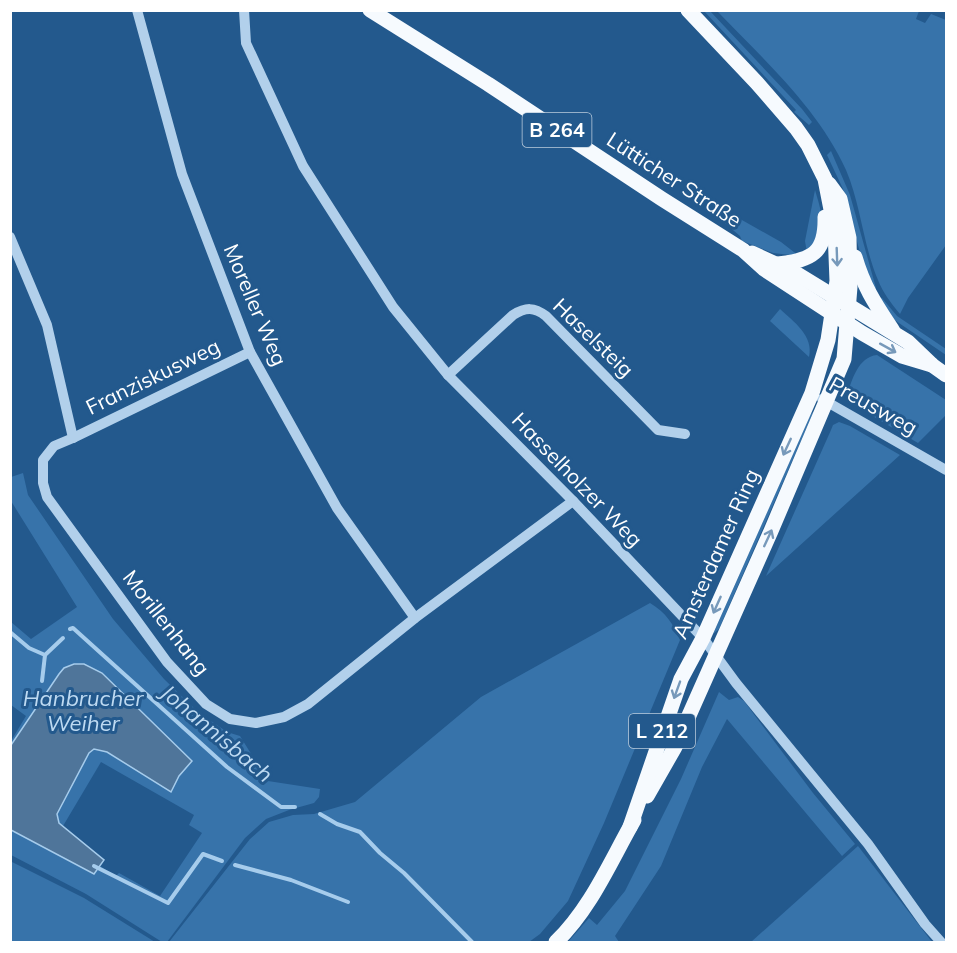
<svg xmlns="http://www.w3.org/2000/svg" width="957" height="953" viewBox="0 0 957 953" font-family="Mulish,sans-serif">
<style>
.green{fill:#3773aa}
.water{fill:#4f759a;stroke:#a6ccec;stroke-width:1.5}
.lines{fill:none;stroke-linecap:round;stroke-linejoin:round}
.stream{stroke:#a6ccec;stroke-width:4}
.minor{stroke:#b2d0eb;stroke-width:10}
.major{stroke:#f6fafe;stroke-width:15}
.oneway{stroke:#7799ba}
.labels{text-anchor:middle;stroke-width:6;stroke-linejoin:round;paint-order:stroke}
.shield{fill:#23598d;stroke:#bdcddd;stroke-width:1.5}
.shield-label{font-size:20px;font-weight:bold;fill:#fff}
.street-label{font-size:21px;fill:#fff;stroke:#23598d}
.water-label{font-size:22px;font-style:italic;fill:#bedaf2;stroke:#23598d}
</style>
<rect width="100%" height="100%" fill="#23598d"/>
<g class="green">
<polygon points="704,11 710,11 802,109 812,122 809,125 794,112 796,110"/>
<path d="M919,11L916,19L925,23L931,14L946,20V245L908,298L900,314C891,303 883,293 878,280C863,245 861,205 846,170C818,108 763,59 717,11Z"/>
<polygon points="831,151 850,195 876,288 872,291 867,279 843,189 827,155"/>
<path d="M815,190C824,220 826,228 807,253L805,241Z"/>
<polygon points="726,211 781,242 799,256 773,253 742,241 740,236 720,219"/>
<polygon points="876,298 882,298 897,316 946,349 946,355 893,319"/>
<path d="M780,309C794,322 814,336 809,357L770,321Z"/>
<path d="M877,355L946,400V415L918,443L849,402L847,395C852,380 858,357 877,355Z"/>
<polygon points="814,411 719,629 713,634 810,415"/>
<polygon points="839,422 850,426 900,455 766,576 831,430 833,425"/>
<path d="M23,473L28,495L113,619L164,679L198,712L227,732L240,736L268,781L320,789L319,797L314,803L289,810L266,819L245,838L167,942H162L86,894L11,855V830L93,874L104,860L100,866L116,876L119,873L160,896L202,833L189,825L194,815L101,762L63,826L59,823L57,810L89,753L94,749L107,752L171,792L179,776L192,761L102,673C84,664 75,659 59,674L11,745V741L26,716L11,705V622L31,639L77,607L11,501V477Z"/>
<path d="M650,603C666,613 673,623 680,640L604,823L568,901L540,934L529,942H169L250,839L269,822L293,815L314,814L355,802L481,697Z"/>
<polygon points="719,692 729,700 738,697 744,701 813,793 855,844 842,856 727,719 702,767 661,866 615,936 619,942 568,942 589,918 597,925 625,891 681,779"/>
<polygon points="858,846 932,942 751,942"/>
<polygon points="10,861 84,898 155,942 11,942"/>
</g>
<polygon class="water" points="74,664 84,664 102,673 192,761 179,776 171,792 107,752 94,749 89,753 57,814 59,823 104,860 94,874 11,830 11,745 59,674 64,668"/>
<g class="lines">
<g class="stream">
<polyline points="70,629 73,628 227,767 281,807 295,807"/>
<polyline points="10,632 29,648 45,655 63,638"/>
<polyline points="42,681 45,655"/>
<polyline points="320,814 337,824 360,832 380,853 404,873 472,942"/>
<polyline points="235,865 291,880 348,902"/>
<polyline points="94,866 168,903 203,854 222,861"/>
</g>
<g class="minor">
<polyline points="137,10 182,174 250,352 337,508 415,618"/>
<polyline points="244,10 246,43 303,166 393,307 448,375 573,501 703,638 736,683 868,844 925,924 941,942"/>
<polyline points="10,237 47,325 73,438 54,446 43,460 43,483 47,497 167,662 206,704 230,719 256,723 284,717 308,704 415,618 573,501"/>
<path d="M448,375L513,315C526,307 534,307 546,316L658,430L685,434"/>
<polyline points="822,399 946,470"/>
<polyline points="73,438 250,352"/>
</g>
<g class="major">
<polyline points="370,10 488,84 662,199 743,250 764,269 862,333 902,356 932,365"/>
<polyline points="752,253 797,274 908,342 932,365 946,375"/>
<path d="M855,257C864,288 876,305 893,331"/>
<path d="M778,264C812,260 826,253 825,217"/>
<polyline points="647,796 675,747 771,531 844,359 850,287 849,238 840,199 829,184"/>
<polyline points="630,827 681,679 703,638 812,393 828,340 837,281 835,230 825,179 808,145 796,128 757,83 688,10"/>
<path d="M556,942C591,908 610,862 634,820"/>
</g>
</g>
<defs><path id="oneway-shaft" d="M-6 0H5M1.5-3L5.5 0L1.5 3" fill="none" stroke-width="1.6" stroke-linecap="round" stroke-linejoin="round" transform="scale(1.5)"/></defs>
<g class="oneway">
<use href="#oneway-shaft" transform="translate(837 257) rotate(88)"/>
<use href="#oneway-shaft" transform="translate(888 348) rotate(29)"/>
<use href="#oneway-shaft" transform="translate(787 447) rotate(115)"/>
<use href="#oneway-shaft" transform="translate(768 538) rotate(-65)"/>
<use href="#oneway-shaft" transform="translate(717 605) rotate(114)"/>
<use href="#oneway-shaft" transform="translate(677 690) rotate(110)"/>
</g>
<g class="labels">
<g class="shield">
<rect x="522.5" y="113" width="69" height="34" rx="4.5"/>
<rect x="629" y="714" width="66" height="34" rx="4.5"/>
</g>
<g class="shield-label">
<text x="557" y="137">B 264</text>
<text x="662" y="738">L 212</text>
</g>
<g class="street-label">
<text transform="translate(674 180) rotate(33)" y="7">Lütticher Straße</text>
<text transform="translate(255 305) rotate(67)" y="7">Moreller Weg</text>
<text transform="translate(593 338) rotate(44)" y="7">Haselsteig</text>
<text transform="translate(153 377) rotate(-26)" y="7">Franziskusweg</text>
<text transform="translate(873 406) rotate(29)" y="7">Preusweg</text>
<text transform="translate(577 480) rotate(46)" y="7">Hasselholzer Weg</text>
<text transform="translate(716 554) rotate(-66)" y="7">Amsterdamer Ring</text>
<text transform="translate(166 623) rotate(52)" y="7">Morillenhang</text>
</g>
<g class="water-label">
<text x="83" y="706">Hanbrucher<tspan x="83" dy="25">Weiher</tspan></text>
<text transform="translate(217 733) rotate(40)" y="8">Johannisbach</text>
</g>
</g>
<rect width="957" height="953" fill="none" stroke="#ffffff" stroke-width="24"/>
</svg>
